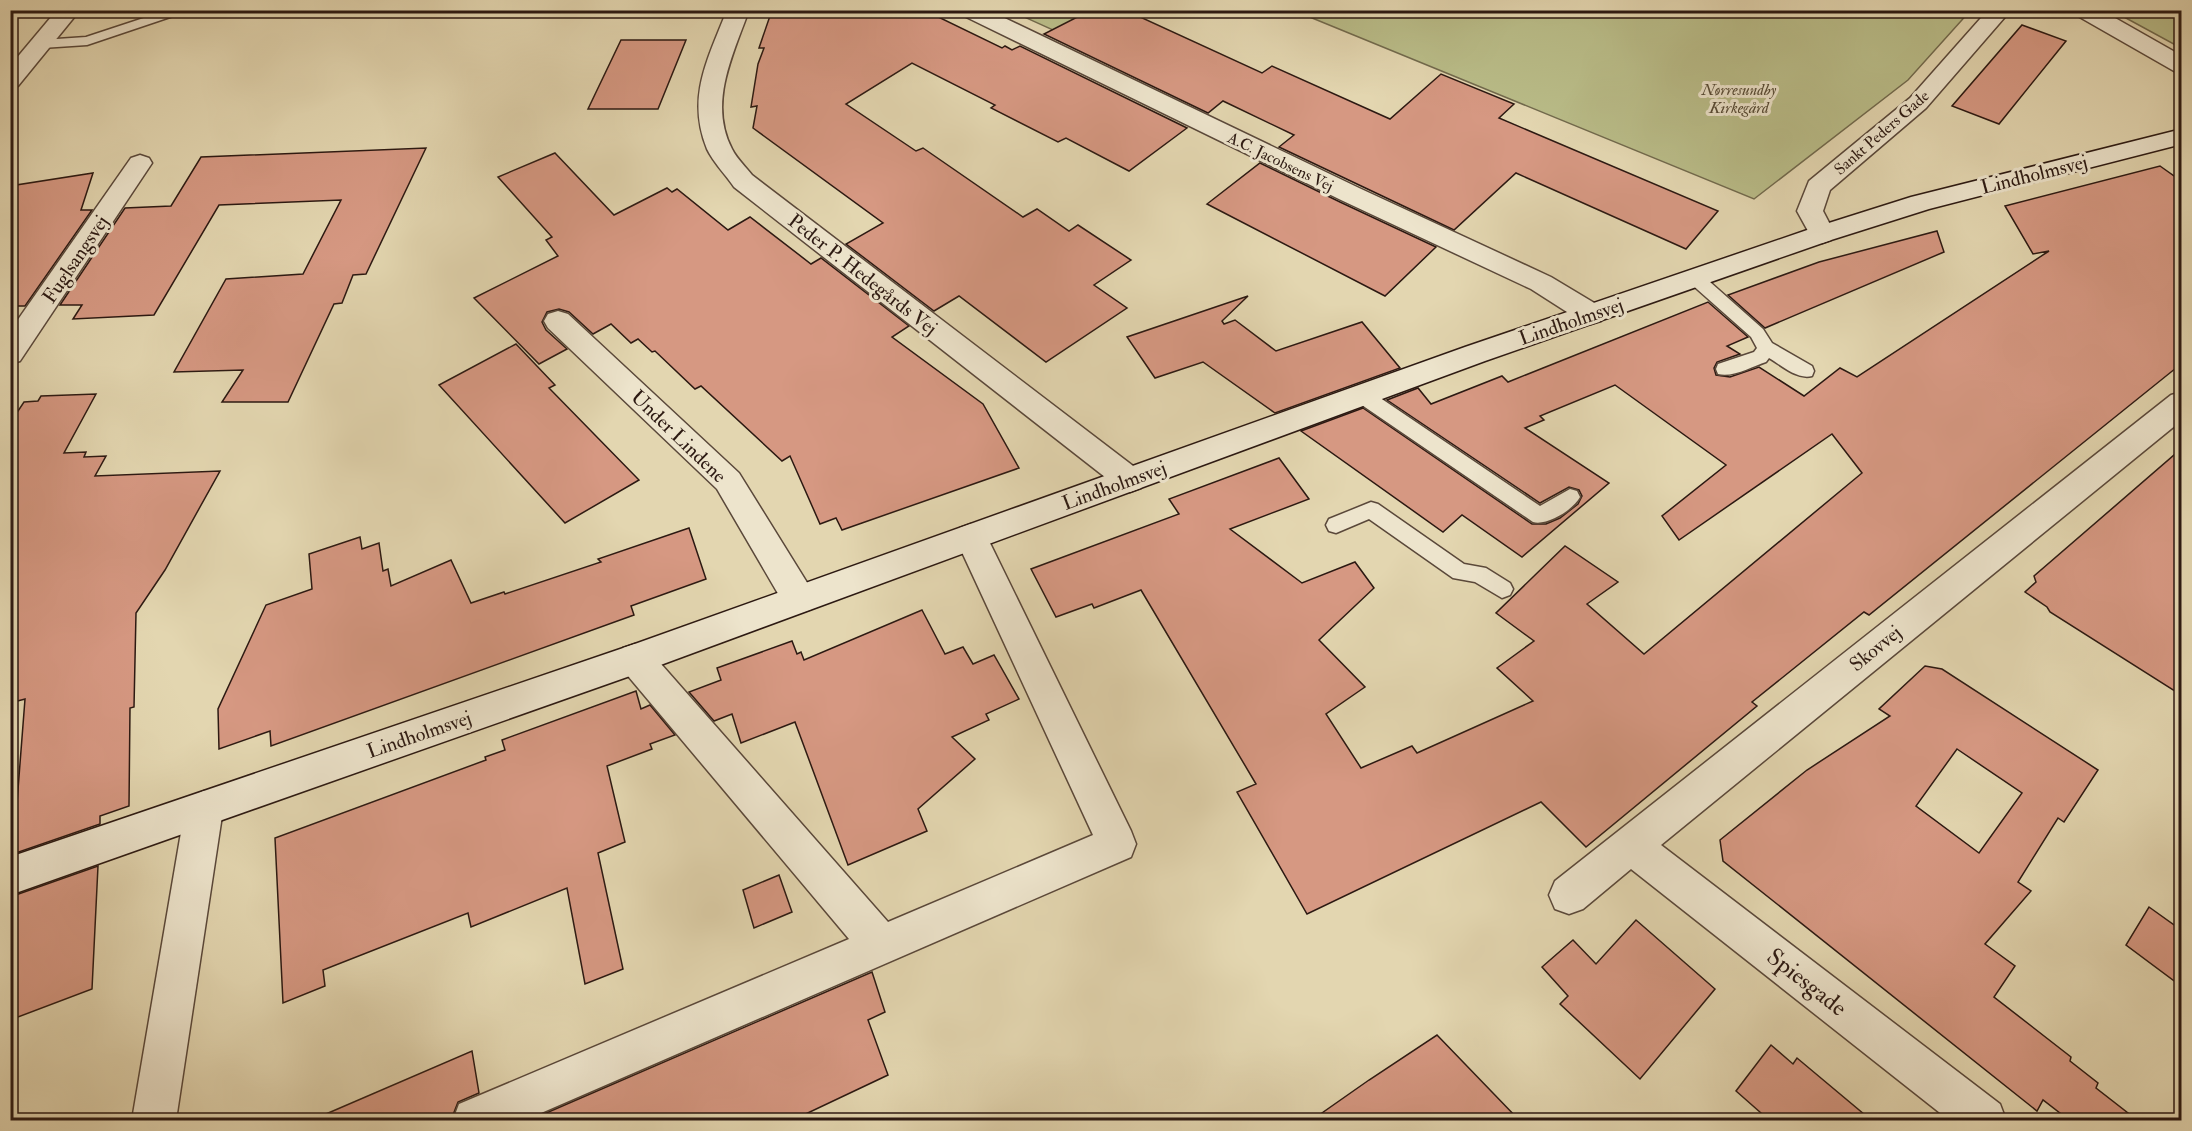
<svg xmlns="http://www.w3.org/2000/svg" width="2192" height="1131" viewBox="0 0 2192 1131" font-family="'IM FELL Double Pica',serif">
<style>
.green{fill:#b9bc88;stroke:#726a4d;stroke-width:1.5}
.building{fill:#d69882;stroke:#2c1912;stroke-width:1.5;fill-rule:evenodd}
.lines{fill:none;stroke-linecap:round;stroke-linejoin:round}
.lane-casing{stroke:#5a483a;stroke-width:3}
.street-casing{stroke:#5a483a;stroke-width:3}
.secondary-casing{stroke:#2c1912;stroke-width:3}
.lane{fill:#ede4cc;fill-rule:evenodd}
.street{fill:#ede4cc;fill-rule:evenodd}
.secondary{fill:#ede4cc;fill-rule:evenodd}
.labels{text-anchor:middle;stroke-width:6;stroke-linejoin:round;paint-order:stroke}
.far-park-label{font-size:16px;font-style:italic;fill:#564a35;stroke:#ede4cc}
.far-street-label{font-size:16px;fill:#2c1912;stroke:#ede4cc}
.street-label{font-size:20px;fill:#2c1912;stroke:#ede4cc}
.near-street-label{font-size:24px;fill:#2c1912;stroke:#ede4cc}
</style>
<rect width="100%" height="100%" fill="#e3d6b0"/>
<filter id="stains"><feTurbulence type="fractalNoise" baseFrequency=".00333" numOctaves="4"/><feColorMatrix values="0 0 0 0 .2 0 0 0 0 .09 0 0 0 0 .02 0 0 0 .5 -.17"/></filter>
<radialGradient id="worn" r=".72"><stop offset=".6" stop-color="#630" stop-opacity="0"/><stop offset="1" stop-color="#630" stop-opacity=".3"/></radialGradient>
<g class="green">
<polygon points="1011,11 1132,11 1075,40"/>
<polygon points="1295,11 1970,11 1908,80 1754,199"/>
<polygon points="2113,11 2181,11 2181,48"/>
</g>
<g class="building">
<polygon points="772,10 924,10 1002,48 1005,46 1012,50 1020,46 1187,128 1129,171 1066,138 1058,142 991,108 995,105 912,63 846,104 916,151 923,148 1023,217 1037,209 1069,231 1078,225 1131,260 1094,285 1127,308 1046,362 959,296 934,311 846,244 883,223 753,128 757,106 751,107 758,64 764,48 759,48"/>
<polygon points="1091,10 1125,10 1262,73 1272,66 1390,119 1441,74 1514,104 1499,118 1718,211 1686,249 1516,173 1454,230 1279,147 1294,135 1223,101 1208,113 1044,34"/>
<polygon points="2022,25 2066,41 1999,124 1952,106"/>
<polygon points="621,40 686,40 658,109 588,109"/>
<polygon points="426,148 366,274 353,275 342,303 334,304 288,402 222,402 243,370 174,372 226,279 303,274 341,200 219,205 154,315 73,319 82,305 60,305 125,208 171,206 201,157"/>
<polygon points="555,153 614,215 667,188 672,192 677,189 728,230 750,217 811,264 821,258 909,326 892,337 983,404 1019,468 842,530 836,518 820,524 790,456 782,461 701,386 695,389 655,351 652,352 638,339 631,343 611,324 593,334 569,312 559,309 547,312 542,322 546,330 567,349 539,364 474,298 558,256 546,240 552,237 498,177"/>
<polygon points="1260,163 1340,202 1436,247 1385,296 1207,204"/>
<polygon points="2160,166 2181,181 2181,364 1869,615 1864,612 1752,702 1757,706 1586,847 1541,802 1307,914 1237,792 1256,784 1141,590 1094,608 1092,604 1056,617 1031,569 1179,514 1169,499 1279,458 1309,499 1230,529 1302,583 1355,562 1374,588 1319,640 1365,687 1326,714 1361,768 1412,746 1417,753 1533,701 1497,668 1534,641 1496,613 1565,546 1618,582 1587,604 1644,654 1862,473 1832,434 1679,540 1662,516 1726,465 1615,385 1540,416 1544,420 1525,428 1609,483 1522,557 1462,515 1443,532 1301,431 1363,408 1532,524 1546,524 1560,518 1578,504 1582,496 1579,490 1569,487 1540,503 1387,400 1418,388 1431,404 1502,376 1508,382 1708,302 1748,337 1727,346 1740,354 1717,362 1714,368 1716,375 1730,377 1759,367 1804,396 1840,368 1857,377 2049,251 2033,254 2005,206"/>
<polygon points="93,173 81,210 92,210 25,306 10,306 10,186"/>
<polygon points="1937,231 1944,252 1765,328 1728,295 1819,262"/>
<polygon points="1248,296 1222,321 1224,324 1235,320 1276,351 1362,322 1400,368 1275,413 1203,362 1155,378 1127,337"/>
<polygon points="516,344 555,385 549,388 639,480 565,523 439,385"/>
<polygon points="96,394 64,453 86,452 84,457 106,456 95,476 220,471 165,570 136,613 134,707 130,708 129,806 100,816 100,824 13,854 25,699 10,703 10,423 24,402 38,401 41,396"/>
<polygon points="2181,449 2181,695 2050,612 2047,607 2025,592 2036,582 2034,576"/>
<polygon points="689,528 706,579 631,606 634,615 271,746 270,731 219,749 218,709 266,605 312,589 309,554 360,537 362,549 379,543 383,571 388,569 391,586 451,560 471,603 504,592 505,594 601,562 598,559"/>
<polygon points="922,610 945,654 963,647 973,664 994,655 1019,699 986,714 989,720 952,737 975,759 918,809 927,831 848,865 795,722 741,743 732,714 714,721 689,692 721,680 717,668 792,641 797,654 801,652 804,660"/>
<path d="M1925,666L1942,669L2098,770L2064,822L2058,818L2018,882L2031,891L1985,944L2015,966L1994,997L2071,1057L2070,1061L2098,1083L2096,1088L2137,1120H2069L2043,1100L2037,1111L1723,861L1720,840L1807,770L1890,716L1879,709ZM1957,749L2022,793L1979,853L1916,806Z"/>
<polygon points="636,691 641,709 650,705 675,735 650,744 652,749 607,766 625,842 598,853 623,969 585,984 567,888 471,927 468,913 323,970 325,986 283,1003 275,838 486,760 485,757 505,750 502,740"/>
<polygon points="98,866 92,989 10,1020 10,897"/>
<polygon points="779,875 792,912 754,928 743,890"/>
<polygon points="2149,907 2181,930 2181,986 2126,945"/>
<polygon points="1636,920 1715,989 1640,1079 1560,1004 1568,996 1542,967 1573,940 1596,964"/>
<polygon points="872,972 885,1012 868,1020 888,1075 793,1120 530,1120"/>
<polygon points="1437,1035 1519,1120 1312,1120 1369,1080"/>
<polygon points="1771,1045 1793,1064 1797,1058 1871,1120 1769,1120 1736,1091"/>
<polygon points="472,1051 479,1093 458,1102 451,1120 312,1120"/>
</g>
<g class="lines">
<defs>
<g id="lane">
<polygon points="168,10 191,10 87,45 42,48 35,44 42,40 86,37"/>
<path d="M1695,272L1701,274L1763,329L1772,343L1812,366L1814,371L1812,376C1797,380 1781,365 1769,358L1766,362C1753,366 1733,378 1718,374L1716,369L1718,364L1754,352L1757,348L1751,337L1689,282L1686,278L1689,274Z"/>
<path d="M1363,389L1370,391L1540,506L1570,489L1577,491L1580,497C1573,510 1547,526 1533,522L1356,401L1354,396L1356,391Z"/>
<polygon points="1371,502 1378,504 1464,564 1486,568 1510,583 1513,589 1510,595 1502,598 1475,582 1453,578 1369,519 1336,533 1329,531 1326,525 1329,519"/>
</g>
<g id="street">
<polygon points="57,10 80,10 18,86 10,88 10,66"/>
<path d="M727,10H749C733,55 708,103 732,149C737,159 746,167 752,175L1141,472L1146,480L1141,488L1130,492L1119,488L734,187C726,175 713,162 707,149C686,97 708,59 727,10Z"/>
<polygon points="959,10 988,10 1359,188 1551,277 1601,307 1605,314 1601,321 1591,324 1581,321 1531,289 1341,200 962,15"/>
<polygon points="1988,10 2011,10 1926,108 1830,190 1823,211 1835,234 1831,240 1822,243 1813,240 1797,211 1809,181 1910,98"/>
<polygon points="2073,10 2101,10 2182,56 2182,73 2174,71 2076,15"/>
<polygon points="140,155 149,158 152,163 20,361 10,364 10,331 131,158"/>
<polygon points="558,311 568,314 739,473 811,589 816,599 811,609 799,613 787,609 717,489 548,328 544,321 548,314"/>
<polygon points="2182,392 2182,420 1661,845 2000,1104 2006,1120 1949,1120 1631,869 1583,909 1569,914 1555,909 1549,895 1555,881 2171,395"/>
<polygon points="971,524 982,528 987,537 1131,831 1136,844 1131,857 525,1120 453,1120 459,1104 849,939 623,670 618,659 623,648 635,644 647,648 888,922 1093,835 955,537 960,528"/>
<polygon points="204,791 217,797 223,809 176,1120 132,1120 185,809 191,797"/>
</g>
<polygon id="secondary" points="2182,129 2182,144 1929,209 1831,240 1485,361 647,670 10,895 10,857 632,645 1465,347 1813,228 1911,197"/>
</defs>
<use href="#lane" class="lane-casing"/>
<use href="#street" class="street-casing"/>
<use href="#secondary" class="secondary-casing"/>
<use href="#lane" class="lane"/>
<use href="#street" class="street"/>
<use href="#secondary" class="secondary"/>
</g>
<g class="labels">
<g class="far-park-label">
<text x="1739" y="95">Nørresundby<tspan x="1739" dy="18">Kirkegård</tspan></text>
</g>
<g class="far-street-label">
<text transform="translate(1881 132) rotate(-41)" y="6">Sankt Peders Gade</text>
<text transform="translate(1281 161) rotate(26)" y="6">A.C. Jacobsens Vej</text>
</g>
<g class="street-label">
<text transform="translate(2034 174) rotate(-14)" y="7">Lindholmsvej</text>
<text transform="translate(75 259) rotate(-56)" y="7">Fuglsangsvej</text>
<text transform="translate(863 274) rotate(38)" y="7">Peder P. Hedegårds Vej</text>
<text transform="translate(1571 321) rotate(-19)" y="7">Lindholmsvej</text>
<text transform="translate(679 436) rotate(44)" y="7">Under Lindene</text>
<text transform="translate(1114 485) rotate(-20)" y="7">Lindholmsvej</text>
<text transform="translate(1875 648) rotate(-39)" y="7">Skovvej</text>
<text transform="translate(419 734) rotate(-19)" y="7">Lindholmsvej</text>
</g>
<g class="near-street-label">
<text transform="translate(1807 982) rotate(38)" y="8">Spiesgade</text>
</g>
</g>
<rect width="2192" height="1131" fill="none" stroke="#e3d6b0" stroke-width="36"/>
<rect x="12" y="12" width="2168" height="1107" fill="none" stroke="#2c1912" stroke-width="3"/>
<rect x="18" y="18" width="2156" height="1095" fill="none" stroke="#2c1912" stroke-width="1.5"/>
<rect width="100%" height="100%" filter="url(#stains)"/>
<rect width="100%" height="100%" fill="url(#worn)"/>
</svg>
